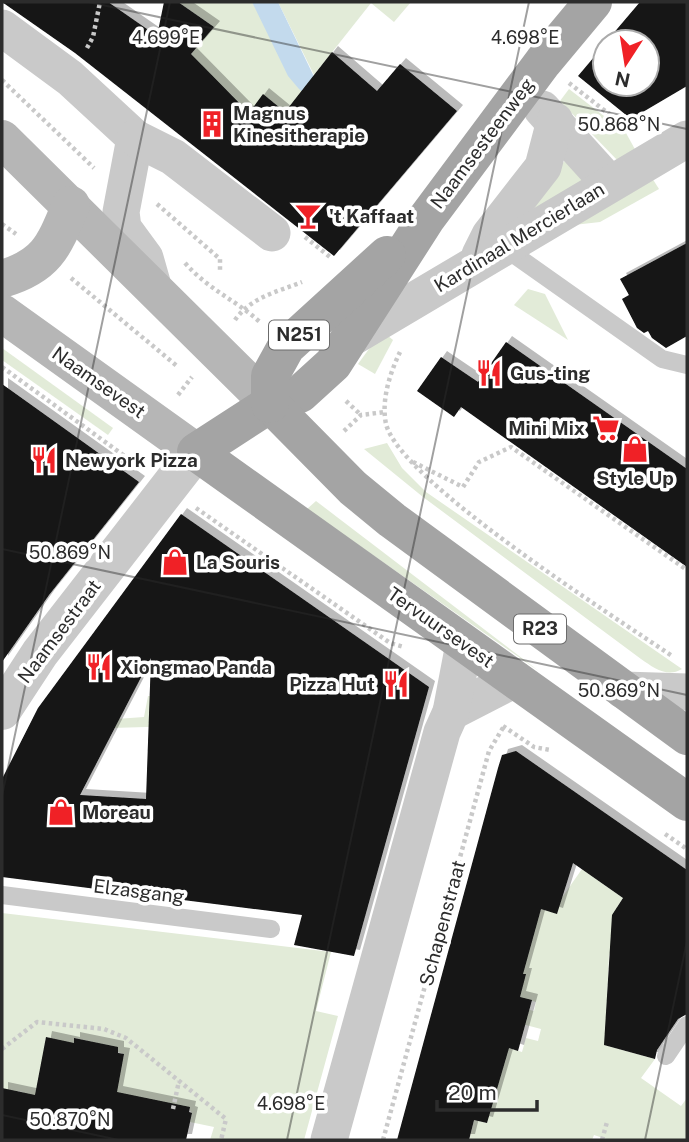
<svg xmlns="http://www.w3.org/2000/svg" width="689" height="1142" viewBox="0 0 689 1142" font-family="'Public Sans',sans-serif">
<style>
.green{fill:#e2ebd8}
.water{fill:#c3daed}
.building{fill:#131313;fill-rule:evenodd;filter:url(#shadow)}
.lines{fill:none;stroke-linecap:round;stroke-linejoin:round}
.path{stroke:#c9c9c9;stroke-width:4.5;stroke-dasharray:3.5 3.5;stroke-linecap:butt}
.service{stroke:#c9c9c9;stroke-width:18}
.minor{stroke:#c9c9c9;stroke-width:37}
.tertiary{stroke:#c9c9c9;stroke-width:38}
.secondary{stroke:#b6b6b6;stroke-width:38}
.primary{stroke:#a4a4a4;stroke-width:38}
.ticks{fill:none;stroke:#2c2c2c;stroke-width:2;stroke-opacity:0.45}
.labels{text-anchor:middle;stroke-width:7;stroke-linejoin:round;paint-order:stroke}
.shield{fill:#fff;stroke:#6b6b6b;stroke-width:2}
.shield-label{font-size:18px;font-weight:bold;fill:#2c2c2c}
.poi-label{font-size:19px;font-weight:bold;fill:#2c2c2c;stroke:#fff;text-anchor:start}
.street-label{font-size:19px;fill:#2c2c2c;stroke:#fff}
.ticks-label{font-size:18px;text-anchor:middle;fill:#2c2c2c;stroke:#fff;stroke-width:7;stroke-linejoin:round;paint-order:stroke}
</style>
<defs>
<filter id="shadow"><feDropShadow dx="6" dy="-6" stdDeviation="0" flood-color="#0004"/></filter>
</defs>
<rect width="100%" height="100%" fill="#fff"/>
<g class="green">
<polygon points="178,2 252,2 334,118 276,122 283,110 263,95 246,117 229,103 233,96 217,84 191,54 214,27"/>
<polygon points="278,2 411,2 394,22 371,3 314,75"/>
<polygon points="569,89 626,133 637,153 620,163 560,101"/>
<polygon points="568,157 588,178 515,220"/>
<polygon points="652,178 659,189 600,222 565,226"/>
<polygon points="528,289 545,294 568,340 514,305"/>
<polygon points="382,331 393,340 375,374 358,364"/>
<polygon points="2,348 113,428 108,435 2,360"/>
<path d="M387,443L402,468L426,492L682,669C667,678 654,668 641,659L423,497L364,449Z"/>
<polygon points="316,501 540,672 307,509"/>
<polygon points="181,695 181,726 111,728 116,719 144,717 148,696"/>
<polygon points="582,869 623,898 617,907 640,922 609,955 605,1045 655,1059 641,1078 681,1106 687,1098 687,1140 609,1140 594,1135 592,1140 469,1140 474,1120 487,1123 502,1046 522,1052 526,1038 538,1041 541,1029 522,1024 526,1009 534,1011 536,1002 512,995 541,909 557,913 561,899"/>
<polygon points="2,913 331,952 316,1011 338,1016 304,1140 210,1140 214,1127 190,1122 192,1114 189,1108 113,1096 120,1076 115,1073 119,1058 123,1058 124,1054 118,1052 115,1047 75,1038 74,1044 46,1037 37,1099 22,1096 23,1092 18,1091 17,1095 2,1092"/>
</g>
<polygon class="water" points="252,2 278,2 334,118 299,89 288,76"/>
<g class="building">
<polygon points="2,2 108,2 157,36 164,2 178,2 214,27 191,54 249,113 263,94 285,112 332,52 377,91 400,64 457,111 334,256 75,53"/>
<polygon points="640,2 687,2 687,86 631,119 578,76 605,44 605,84 647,84 647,42 606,42"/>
<polygon points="687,243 687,336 666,348 652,338 648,331 644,333 637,328 622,299 629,295 620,279"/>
<polygon points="506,342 687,469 687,567 461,407 454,417 417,391 441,357 478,382"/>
<polygon points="2,384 139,482 49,595 2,662"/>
<path d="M181,514L429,687L354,956L294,945L302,915L2,877V779L38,708ZM151,658L146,799L80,795Z"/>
<polygon points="516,751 687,870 687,1014 678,1019 657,1050 655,1059 604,1045 612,915 623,898 573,863 557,914 541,909 523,974 526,974 520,997 532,1000 518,1051 509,1048 487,1123 474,1120 469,1140 397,1140 498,768 502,755"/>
<polygon points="46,1037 74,1043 74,1038 118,1047 118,1053 124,1054 117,1092 190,1107 189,1112 192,1113 186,1140 2,1140 2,1088 35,1095"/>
</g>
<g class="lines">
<g class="path">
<polyline points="87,48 93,37 100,2"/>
<polyline points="2,80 94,168"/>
<polyline points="569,83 631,131"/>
<polyline points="157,204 220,259 220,273"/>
<polyline points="2,224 16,234"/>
<polyline points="305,237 330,257"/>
<path d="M185,263C209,290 234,299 260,322"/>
<polyline points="71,278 177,366"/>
<path d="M235,320C251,297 277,292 302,282"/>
<path d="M400,352C390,373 381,400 386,424C400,481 615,617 672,656"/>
<polyline points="2,367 141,468"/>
<polyline points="178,395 192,377"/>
<polyline points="346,401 361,415"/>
<polyline points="344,431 361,415 385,412"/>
<polyline points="413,462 463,487 479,462 511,447 687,570"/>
<polyline points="196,508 390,643 404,647"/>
<polyline points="503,726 534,747 550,750"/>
<polyline points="665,834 687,849"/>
<polyline points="2,1049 37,1022 104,1029 126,1038 226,1119 221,1140"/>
<polyline points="173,1109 179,1081"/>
<polyline points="383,1140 489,751 504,726"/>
<polyline points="602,1140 607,1122"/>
</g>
<g class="service">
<polyline points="502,246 662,359 687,365"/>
<polyline points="2,895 271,929"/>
<polyline points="666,1056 687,1025"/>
</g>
<g class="minor">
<polyline points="2,28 70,78 135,138 121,212 123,228 145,258 153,286"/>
<polyline points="542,109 609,183"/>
<polyline points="135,138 173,157 272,233"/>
<polyline points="480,255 490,235 543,167 555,121"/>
<polyline points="351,338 687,139"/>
<polyline points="623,690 687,692"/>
<polyline points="451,712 515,679"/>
<polyline points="329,1140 442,732 451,712 464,644"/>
</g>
<polyline class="tertiary" points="2,711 40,653 196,452"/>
<g class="secondary">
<polyline points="2,139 270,404"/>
<path d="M2,279C47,266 54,246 71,205"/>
<polyline points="2,313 196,452"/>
</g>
<g class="primary">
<polyline points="593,2 543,62 426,219 333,364 300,394 270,404 196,452 687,802"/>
<polyline points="270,404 353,488 392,520 687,736"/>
<polyline points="270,404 270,376 286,347 387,255"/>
</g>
</g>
<path class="ticks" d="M88,2L687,129M2,549L687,695M2,796L170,2M2,1115L119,1140M287,1140L529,2M645,1140L687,941"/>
<defs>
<symbol id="building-bare" viewBox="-9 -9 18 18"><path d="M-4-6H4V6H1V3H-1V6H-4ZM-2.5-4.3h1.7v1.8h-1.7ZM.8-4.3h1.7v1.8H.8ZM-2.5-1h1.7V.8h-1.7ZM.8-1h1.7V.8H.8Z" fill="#f02126" stroke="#fff" stroke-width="2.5" paint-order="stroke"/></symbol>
<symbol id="bar-bare" viewBox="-9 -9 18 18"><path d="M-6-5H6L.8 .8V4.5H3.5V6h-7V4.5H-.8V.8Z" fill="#f02126" stroke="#fff" stroke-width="2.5" paint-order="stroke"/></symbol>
<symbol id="restaurant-bare" viewBox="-9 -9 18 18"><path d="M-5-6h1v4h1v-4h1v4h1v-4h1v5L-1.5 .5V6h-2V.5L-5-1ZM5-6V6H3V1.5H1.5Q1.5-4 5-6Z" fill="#f02126" stroke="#fff" stroke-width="2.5" paint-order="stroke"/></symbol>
<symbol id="supermarket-bare" viewBox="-9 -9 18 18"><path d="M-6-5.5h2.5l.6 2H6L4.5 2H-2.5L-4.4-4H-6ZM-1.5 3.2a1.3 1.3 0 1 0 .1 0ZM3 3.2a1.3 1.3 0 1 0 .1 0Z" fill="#f02126" stroke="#fff" stroke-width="2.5" paint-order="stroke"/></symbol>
<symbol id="shop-bare" viewBox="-9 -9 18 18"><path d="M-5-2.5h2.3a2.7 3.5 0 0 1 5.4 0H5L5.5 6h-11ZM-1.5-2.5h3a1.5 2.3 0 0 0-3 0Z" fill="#f02126" stroke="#fff" stroke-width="2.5" paint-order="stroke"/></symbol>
</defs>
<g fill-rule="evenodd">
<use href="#building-bare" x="193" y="105" width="38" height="38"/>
<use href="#bar-bare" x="289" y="197" width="38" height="38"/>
<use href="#restaurant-bare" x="470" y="354" width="38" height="38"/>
<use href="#supermarket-bare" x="587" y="409" width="38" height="38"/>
<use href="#shop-bare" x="616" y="430" width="38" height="38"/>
<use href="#restaurant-bare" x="25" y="441" width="38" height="38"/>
<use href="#shop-bare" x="156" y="543" width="38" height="38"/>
<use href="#restaurant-bare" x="80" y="648" width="38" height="38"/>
<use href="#restaurant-bare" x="377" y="665" width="38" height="38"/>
<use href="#shop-bare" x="42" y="793" width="38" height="38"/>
</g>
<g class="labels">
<g class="shield">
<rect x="269" y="320.5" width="60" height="29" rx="5"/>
<rect x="514" y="614.5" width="52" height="29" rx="5"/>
</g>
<g class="shield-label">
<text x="299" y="341">N251</text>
<text x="540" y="635">R23</text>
</g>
<g class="poi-label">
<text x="233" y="120">Magnus<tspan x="233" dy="22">Kinesitherapie</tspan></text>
<text x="329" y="223">'t Kaffaat</text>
<text x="510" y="380">Gus-ting</text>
<text x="585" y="435" text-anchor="end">Mini Mix</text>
<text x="65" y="467">Newyork Pizza</text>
<text x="635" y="485" text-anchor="middle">Style Up</text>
<text x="196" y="569">La Souris</text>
<text x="120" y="674">Xiongmao Panda</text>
<text x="375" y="691" text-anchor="end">Pizza Hut</text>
<text x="82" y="819">Moreau</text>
</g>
<g class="street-label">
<text transform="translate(482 143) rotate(-53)" y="7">Naamsesteenweg</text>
<text transform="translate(519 237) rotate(-31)" y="7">Kardinaal Mercierlaan</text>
<text transform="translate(99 382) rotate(35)" y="7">Naamsevest</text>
<text transform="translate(441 627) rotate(35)" y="7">Tervuursevest</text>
<text transform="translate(59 631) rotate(-53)" y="7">Naamsestraat</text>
<text transform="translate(139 891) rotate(7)" y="7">Elzasgang</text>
<text transform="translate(442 923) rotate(-75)" y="7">Schapenstraat</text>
</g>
</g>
<g class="ticks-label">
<text x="166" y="44">4.699°E</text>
<text x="525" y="44">4.698°E</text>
<text x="619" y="131">50.868°N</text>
<text x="70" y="559">50.869°N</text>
<text x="619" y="697">50.869°N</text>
<text x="291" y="1110">4.698°E</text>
<text x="70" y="1126">50.870°N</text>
</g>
<rect width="689" height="1142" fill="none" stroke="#2c2c2c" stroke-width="7"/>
<g transform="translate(626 63) rotate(192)"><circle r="33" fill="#ffffff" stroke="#ababab" stroke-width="2"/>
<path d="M0-5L12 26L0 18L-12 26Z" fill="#f02126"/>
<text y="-10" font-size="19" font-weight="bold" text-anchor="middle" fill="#2c2c2c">N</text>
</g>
<path d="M437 1100v10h100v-10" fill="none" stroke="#2c2c2c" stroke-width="3.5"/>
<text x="448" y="1100" font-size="21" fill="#2c2c2c" stroke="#ffffff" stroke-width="5" paint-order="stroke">20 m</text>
</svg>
